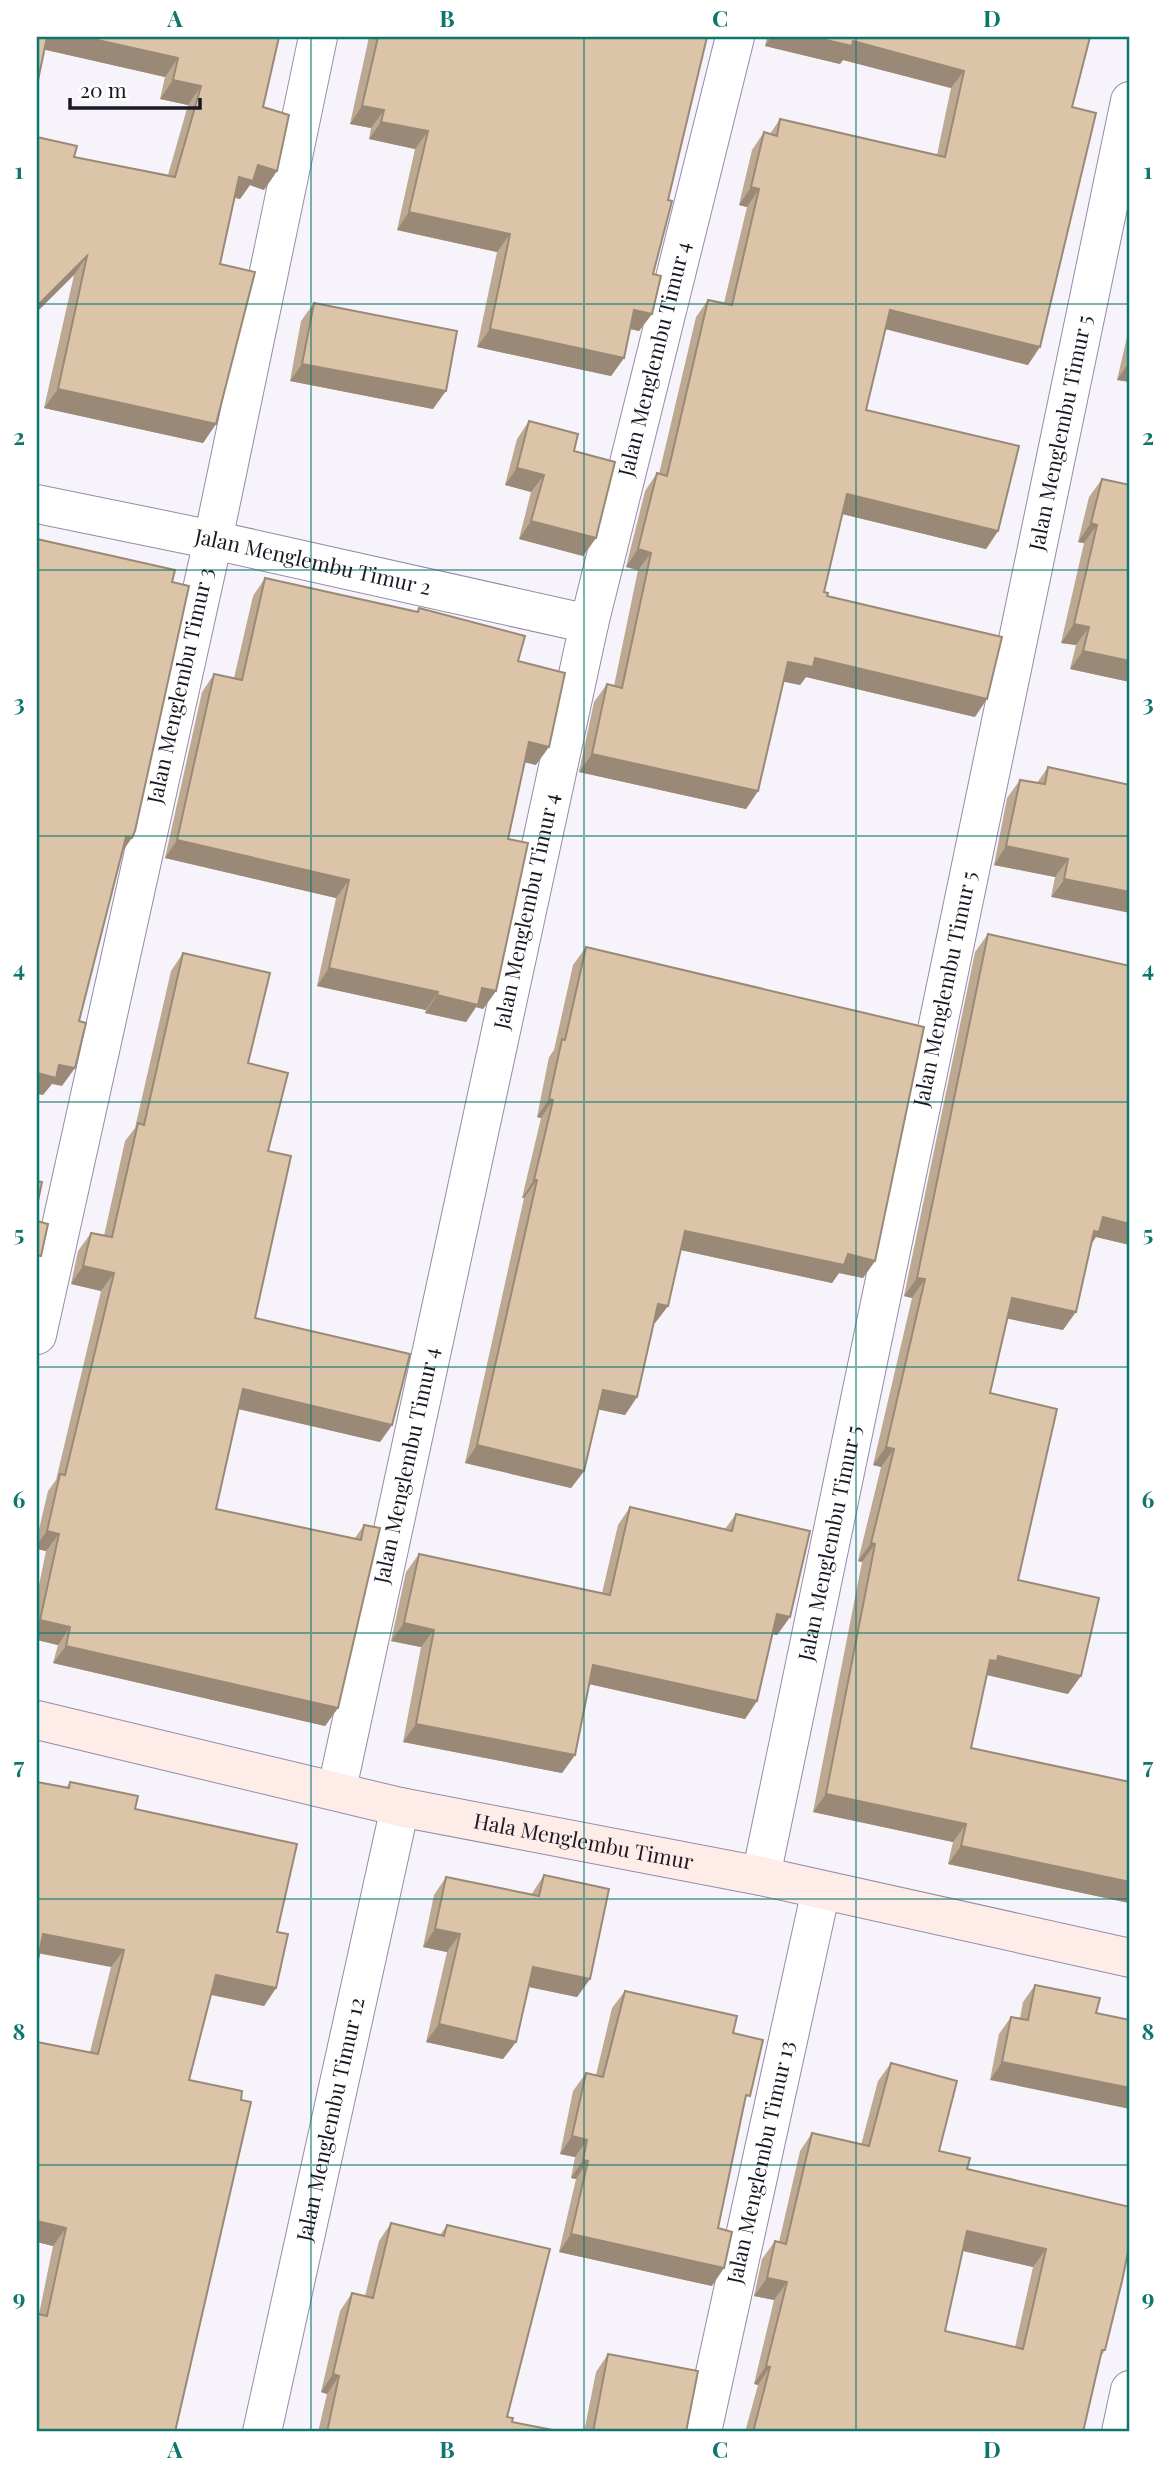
<svg xmlns="http://www.w3.org/2000/svg" width="1167" height="2469" viewBox="0 0 1167 2469" font-family="'Playfair Display',serif">
<style>
.lines{fill:none;stroke-linecap:round;stroke-linejoin:round}
.street-casing{stroke:#958ba9;stroke-width:40}
.secondary-casing{stroke:#958ba9;stroke-width:40}
.street{stroke:#fff;stroke-width:38}
.secondary{stroke:#fdece8;stroke-width:38}
.wall{fill:#bda991;fill-rule:evenodd}
.shaded-wall{fill:#9a8976}
.building{fill:#dcc4a9;stroke:#9a8976;stroke-width:2;fill-rule:evenodd}
.grid{fill:none;stroke:#0f766e;stroke-width:2;stroke-opacity:0.55}
.labels{text-anchor:middle;stroke-width:5;stroke-linejoin:round;paint-order:stroke}
.street-label{font-size:21px;fill:#1c1823;stroke:#fff}
.neatline{fill:none;stroke:#0f766e;stroke-width:2.5}
.grid-label{font-size:23px;text-anchor:middle;font-weight:bold;fill:#0f766e}
</style>
<rect width="100%" height="100%" fill="#f6f4fa"/>
<g class="lines">
<defs>
<g id="street">
<path id="s1" d="M37,504L213,540L589,624"/>
<path id="s2" d="M37,1335L213,540L318,37"/>
<path id="s3" d="M337,1789L589,624L735,37"/>
<path id="s4" d="M761,1876L1130,101"/>
<path id="s5" d="M262,2432L400,1807"/>
<path id="s6" d="M702,2432L821,1890"/>
<polyline points="1121,2432 1130,2390"/>
</g>
<g id="secondary">
<path id="s7" d="M37,1720L400,1807L761,1876L1130,1958"/>
</g>
</defs>
<use href="#street" class="street-casing"/>
<use href="#secondary" class="secondary-casing"/>
<use href="#street" class="street"/>
<use href="#secondary" class="secondary"/>
</g>
<g class="wall">
<polygon points="37,37 279,37 263,107 277,171 264,190 250,185 240,199 235,198 220,264 216,424 203,443 44,408 74,275 74,157 168,175 188,105 160,99 165,77 44,49"/>
<polygon points="369,37 707,37 668,200 653,274 652,314 639,331 630,329 624,358 611,376 477,347 497,252 397,230 415,149 369,139 371,128 350,124"/>
<polygon points="767,37 1090,37 1072,107 1028,365 885,329 866,410 998,531 986,549 842,514 824,592 827,596 975,717 806,677 800,685 783,681 758,791 746,809 579,772 594,702 607,684 614,686 638,570 626,567 645,491 657,473 659,474 696,317 708,300 724,303 747,207 739,205 752,150 764,132 770,134 780,119 937,155 951,88 843,60 840,64 765,46"/>
<polygon points="314,303 433,409 290,381 301,321"/>
<polygon points="1130,324 1130,382 1117,380"/>
<polygon points="529,421 574,451 596,538 583,556 519,539 531,492 505,485 517,439"/>
<polygon points="1102,479 1130,485 1130,682 1070,669 1076,645 1061,643 1084,543 1078,542 1089,497"/>
<polygon points="265,578 416,612 419,608 518,661 536,765 524,762 508,839 496,991 483,1009 476,1007 466,1022 425,1013 426,1010 317,986 336,898 165,858 202,692 214,674 234,678 253,596"/>
<polygon points="1048,767 1130,785 1051,897 1055,877 994,865 1007,798 1020,780 1037,783"/>
<polygon points="988,934 1130,966 1130,1245 1096,1237 1092,1243 1063,1330 1007,1318 990,1393 1018,1580 1068,1694 987,1675 971,1748 1130,1782 1129,1903 948,1864 953,1842 813,1812 862,1562 858,1561 881,1467 873,1465 912,1298 904,1296 975,952"/>
<polygon points="586,947 875,1261 863,1278 839,1273 832,1283 680,1250 668,1306 655,1323 654,1323 637,1397 625,1415 598,1409 584,1471 571,1488 465,1463 524,1198 522,1198 541,1118 537,1117 549,1057 554,1050 573,965"/>
<polygon points="183,953 248,1063 268,1151 255,1318 392,1425 380,1442 238,1409 216,1509 355,1538 364,1525 338,1708 325,1726 53,1663 58,1645 37,1640 37,1595 46,1551 37,1549 37,1538 48,1491 56,1480 101,1291 71,1284 78,1251 91,1233 104,1236 125,1141 135,1128 171,971"/>
<polygon points="630,1507 725,1529 736,1514 790,1617 777,1635 772,1634 757,1701 745,1719 589,1684 575,1755 562,1773 403,1742 421,1647 391,1641 406,1572 419,1554 602,1593 618,1525"/>
<polygon points="70,1782 135,1809 277,1932 276,1988 264,2006 211,1995 189,2080 37,2432 37,2316 39,2314 53,2246 37,2242 37,2042 90,2052 111,1967 66,1788"/>
<polygon points="544,1875 590,1979 577,1997 528,1987 516,2042 503,2059 426,2042 447,1952 423,1947 434,1895 446,1877 531,1895"/>
<polygon points="1035,1985 1096,2013 990,2080 999,2034 1011,2017 1020,2018 1023,2002"/>
<polygon points="625,1991 733,2033 744,2104 718,2228 712,2286 559,2252 576,2179 571,2178 575,2157 560,2154 573,2091 586,2073 596,2075 612,2008"/>
<path d="M891,2063L939,2151L967,2169L1130,2207L1105,2350L1100,2358L1083,2432H745L758,2385L754,2384L774,2300L754,2296L762,2259L775,2241L779,2242L800,2151L812,2133L861,2145L878,2081ZM963,2251L1033,2267L1015,2347L945,2331Z"/>
<polygon points="391,2223 440,2235 447,2225 507,2417 512,2422 563,2432 318,2432 327,2394 321,2392 340,2311 352,2293 365,2296 379,2241"/>
<polygon points="608,2354 686,2432 584,2432 596,2372"/>
</g>
<g class="shaded-wall">
<polygon points="43,37 84,37 178,58 165,77 37,48"/>
<polygon points="771,37 813,37 853,41 964,71 951,88 843,60 840,64 765,46"/>
<polygon points="173,80 201,86 188,105 160,99"/>
<polygon points="362,106 384,110 371,128 350,124"/>
<polygon points="381,122 428,131 415,149 369,139"/>
<polygon points="258,165 277,171 264,190 250,185 240,199 226,195 239,177"/>
<polygon points="751,187 759,189 747,207 739,205"/>
<polygon points="409,212 510,234 497,252 397,230"/>
<polygon points="87,256 74,275 37,312 37,306"/>
<polygon points="634,310 652,314 639,331 622,327"/>
<polygon points="890,310 1040,347 1028,365 877,327"/>
<polygon points="490,329 624,358 611,376 477,347"/>
<polygon points="1130,361 1130,382 1117,380"/>
<polygon points="302,364 446,391 433,409 290,381"/>
<polygon points="58,389 216,424 203,443 44,408"/>
<polygon points="517,468 544,475 531,492 505,485"/>
<polygon points="847,494 998,531 986,549 834,512"/>
<polygon points="531,521 596,538 583,556 519,539"/>
<polygon points="1091,523 1097,525 1084,543 1078,542"/>
<polygon points="638,549 651,553 638,570 626,567"/>
<polygon points="1074,624 1089,627 1076,645 1061,643"/>
<polygon points="1083,651 1130,661 1130,682 1070,669"/>
<polygon points="815,658 987,699 975,717 806,677 800,685 775,680 788,662"/>
<polygon points="529,742 549,747 536,765 516,760"/>
<polygon points="592,754 758,791 746,809 579,772"/>
<polygon points="126,837 132,838 119,856"/>
<polygon points="177,840 349,880 336,898 165,858"/>
<polygon points="1006,846 1068,859 1055,877 994,865"/>
<polygon points="1064,879 1130,892 1130,913 1051,897"/>
<polygon points="329,968 438,992 426,1010 317,986"/>
<polygon points="482,988 496,991 483,1009 476,1007 466,1022 425,1013 437,995"/>
<polygon points="59,1065 75,1068 62,1086 52,1084 43,1095 37,1094 37,1073"/>
<polygon points="549,1099 553,1100 541,1118 537,1117"/>
<polygon points="534,1180 537,1180 524,1198 522,1198"/>
<polygon points="1103,1217 1130,1224 1130,1245 1096,1237 1087,1250 1082,1249"/>
<polygon points="685,1231 848,1254 875,1261 863,1278 839,1273 832,1283 672,1248"/>
<polygon points="83,1266 114,1273 101,1291 71,1284"/>
<polygon points="917,1278 925,1279 912,1298 904,1296"/>
<polygon points="1012,1298 1076,1312 1063,1330 999,1317"/>
<polygon points="658,1304 668,1306 655,1323 646,1322"/>
<polygon points="243,1389 392,1425 380,1442 230,1407"/>
<polygon points="603,1390 637,1397 625,1415 591,1408"/>
<polygon points="477,1445 584,1471 571,1488 465,1463"/>
<polygon points="886,1447 894,1449 881,1467 873,1465"/>
<polygon points="47,1531 59,1534 46,1551 37,1549 37,1545"/>
<polygon points="871,1543 875,1544 862,1562 858,1561"/>
<polygon points="777,1614 790,1617 777,1635 764,1632"/>
<polygon points="40,1620 70,1627 58,1645 37,1640 37,1625"/>
<polygon points="404,1623 434,1630 421,1647 391,1641"/>
<polygon points="66,1646 338,1708 325,1726 53,1663"/>
<polygon points="998,1656 1081,1676 1068,1694 987,1675 984,1680 990,1660"/>
<polygon points="593,1665 757,1701 745,1719 580,1682"/>
<polygon points="416,1724 575,1755 562,1773 403,1742"/>
<polygon points="826,1794 966,1824 953,1842 813,1812"/>
<polygon points="961,1846 1130,1882 1130,1902 1129,1903 948,1864"/>
<polygon points="435,1929 460,1934 447,1952 423,1947"/>
<polygon points="43,1934 124,1950 111,1967 37,1953"/>
<polygon points="533,1967 590,1979 577,1997 520,1985"/>
<polygon points="216,1975 276,1988 264,2006 203,1993"/>
<polygon points="439,2024 516,2042 503,2059 426,2042"/>
<polygon points="1002,2062 1130,2088 1130,2109 990,2080"/>
<polygon points="572,2136 587,2140 575,2157 560,2154"/>
<polygon points="583,2160 588,2161 576,2179 571,2178"/>
<polygon points="37,2221 66,2228 53,2246 37,2242"/>
<polygon points="967,2231 1046,2249 1033,2267 955,2249"/>
<polygon points="571,2234 724,2268 712,2286 559,2252"/>
<polygon points="767,2278 787,2282 774,2300 754,2296"/>
<polygon points="766,2366 770,2367 758,2385 754,2384"/>
<polygon points="333,2374 339,2376 327,2394 321,2392"/>
</g>
<g class="building">
<polygon points="37,37 47,37 37,85"/>
<polygon points="84,37 279,37 263,107 289,115 277,171 258,165 253,181 239,177 220,264 255,272 216,424 58,389 87,256 37,306 37,137 77,146 74,157 175,177 201,86 173,80 178,58"/>
<polygon points="378,37 707,37 668,200 672,201 653,274 661,276 652,314 634,310 624,358 490,329 510,234 409,212 428,131 381,122 384,110 362,106"/>
<polygon points="813,37 1090,37 1072,107 1096,113 1040,347 890,310 866,410 1019,446 998,531 847,494 824,592 828,593 827,596 1002,637 987,699 815,658 813,667 788,662 758,791 592,754 607,684 622,688 651,553 638,549 657,473 667,476 708,300 732,305 759,189 751,187 764,132 777,136 780,119 945,157 964,71 853,41 852,46"/>
<polygon points="314,303 457,331 446,391 302,364"/>
<polygon points="529,421 578,434 574,451 615,462 596,538 531,521 544,475 517,468"/>
<polygon points="1102,479 1130,485 1130,661 1083,651 1089,627 1074,624 1097,525 1091,523"/>
<polygon points="37,539 175,570 172,582 189,586 135,831 132,838 126,837 79,1021 86,1023 75,1068 59,1065 56,1078 37,1073"/>
<polygon points="265,578 418,612 419,608 525,636 518,661 565,673 549,747 529,742 508,839 528,843 496,991 482,988 478,1005 437,995 438,992 329,968 349,880 177,840 214,674 242,680"/>
<polygon points="1048,767 1130,785 1130,892 1064,879 1068,859 1006,846 1020,780 1045,784"/>
<polygon points="988,934 1130,966 1130,1224 1103,1217 1099,1232 1094,1231 1076,1312 1012,1298 990,1393 1057,1409 1018,1580 1099,1598 1081,1676 998,1656 997,1661 990,1660 971,1748 1130,1782 1130,1882 961,1846 966,1824 826,1794 875,1544 871,1543 894,1449 886,1447 925,1279 917,1278"/>
<polygon points="586,947 924,1027 875,1261 848,1254 844,1265 685,1231 668,1306 658,1304 637,1397 603,1390 584,1471 477,1445 537,1180 534,1180 553,1100 549,1099 562,1039 565,1040"/>
<polygon points="183,953 270,973 248,1063 288,1073 268,1151 291,1156 255,1318 410,1354 392,1425 243,1389 216,1509 361,1540 364,1525 380,1528 338,1708 66,1646 70,1627 40,1620 59,1534 47,1531 60,1474 65,1475 114,1273 83,1266 91,1233 112,1237 138,1123 144,1125"/>
<polygon points="37,1181 42,1182 37,1206"/>
<polygon points="37,1221 48,1224 41,1256 37,1255"/>
<polygon points="630,1507 732,1531 736,1514 810,1531 790,1617 777,1614 757,1701 593,1665 575,1755 416,1724 434,1630 404,1623 419,1554 610,1595"/>
<polygon points="37,1782 69,1788 70,1782 138,1796 135,1809 297,1844 277,1932 288,1934 276,1988 216,1975 189,2080 242,2091 241,2100 251,2102 175,2432 37,2432 37,2319 38,2314 47,2316 66,2228 37,2221 37,2042 98,2054 124,1950 43,1934 37,1965"/>
<polygon points="544,1875 609,1889 590,1979 533,1967 516,2042 439,2024 460,1934 435,1929 446,1877 539,1896"/>
<polygon points="1035,1985 1100,1998 1096,2013 1130,2020 1130,2088 1002,2062 1011,2017 1028,2020"/>
<polygon points="625,1991 737,2016 733,2033 763,2040 750,2096 746,2095 718,2228 732,2232 724,2268 571,2234 588,2161 583,2160 587,2140 572,2136 586,2073 603,2077"/>
<path d="M891,2063L957,2081L939,2151L970,2158L967,2169L1130,2207V2242L1122,2281L1105,2350H1102L1083,2432H753L770,2367L766,2366L787,2282L767,2278L775,2241L786,2244L812,2133L869,2146ZM967,2231L1046,2249L1023,2349L945,2331Z"/>
<polygon points="391,2223 444,2236 447,2225 550,2249 507,2417 513,2418 512,2422 563,2432 327,2432 339,2376 333,2374 352,2293 373,2298"/>
<polygon points="608,2354 698,2371 686,2432 593,2432"/>
</g>
<path class="grid" d="M311,37V2432M584,37V2432M856,37V2432M37,304H1130M37,570H1130M37,836H1130M37,1102H1130M37,1367H1130M37,1633H1130M37,1899H1130M37,2165H1130"/>
<g class="labels">
<g class="street-label">
<text dy="7" stroke="none"><textPath href="#s3" startOffset="1465">Jalan Menglembu Timur 4</textPath></text>
<text dy="7" stroke="none"><textPath href="#s4" startOffset="1474">Jalan Menglembu Timur 5</textPath></text>
<text dy="7" stroke="none"><textPath href="#s1" startOffset="282">Jalan Menglembu Timur 2</textPath></text>
<text dy="7" stroke="none"><textPath href="#s2" startOffset="665">Jalan Menglembu Timur 3</textPath></text>
<text dy="7" stroke="none"><textPath href="#s3" startOffset="898">Jalan Menglembu Timur 4</textPath></text>
<text dy="7" stroke="none"><textPath href="#s4" startOffset="906">Jalan Menglembu Timur 5</textPath></text>
<text dy="7" stroke="none"><textPath href="#s3" startOffset="331">Jalan Menglembu Timur 4</textPath></text>
<text dy="7" stroke="none"><textPath href="#s4" startOffset="340">Jalan Menglembu Timur 5</textPath></text>
<text dy="7" stroke="none"><textPath href="#s7" startOffset="560">Hala Menglembu Timur</textPath></text>
<text dy="7" stroke="none"><textPath href="#s5" startOffset="320">Jalan Menglembu Timur 12</textPath></text>
<text dy="7" stroke="none"><textPath href="#s6" startOffset="276">Jalan Menglembu Timur 13</textPath></text>
</g>
</g>
<rect width="1167" height="2469" fill="none" stroke="#ffffff" stroke-width="77"/>
<path d="M70 98v10h130v-10" fill="none" stroke="#1c1823" stroke-width="3.5"/>
<text x="80" y="98" font-size="21" fill="#1c1823" stroke="#ffffff" stroke-width="5" paint-order="stroke">20 m</text>
<rect x="38" y="38" width="1090" height="2392" class="neatline"/>
<g class="grid-label">
<text x="175" y="27">A</text>
<text x="447" y="27">B</text>
<text x="720" y="27">C</text>
<text x="992" y="27">D</text>
<text x="19" y="179">1</text>
<text x="1148" y="179">1</text>
<text x="19" y="445">2</text>
<text x="1148" y="445">2</text>
<text x="19" y="711">3</text>
<text x="1148" y="711">3</text>
<text x="19" y="977">4</text>
<text x="1148" y="977">4</text>
<text x="19" y="1242">5</text>
<text x="1148" y="1242">5</text>
<text x="19" y="1508">6</text>
<text x="1148" y="1508">6</text>
<text x="19" y="1774">7</text>
<text x="1148" y="1774">7</text>
<text x="19" y="2040">8</text>
<text x="1148" y="2040">8</text>
<text x="19" y="2306">9</text>
<text x="1148" y="2306">9</text>
<text x="175" y="2458">A</text>
<text x="447" y="2458">B</text>
<text x="720" y="2458">C</text>
<text x="992" y="2458">D</text>
</g>
</svg>
